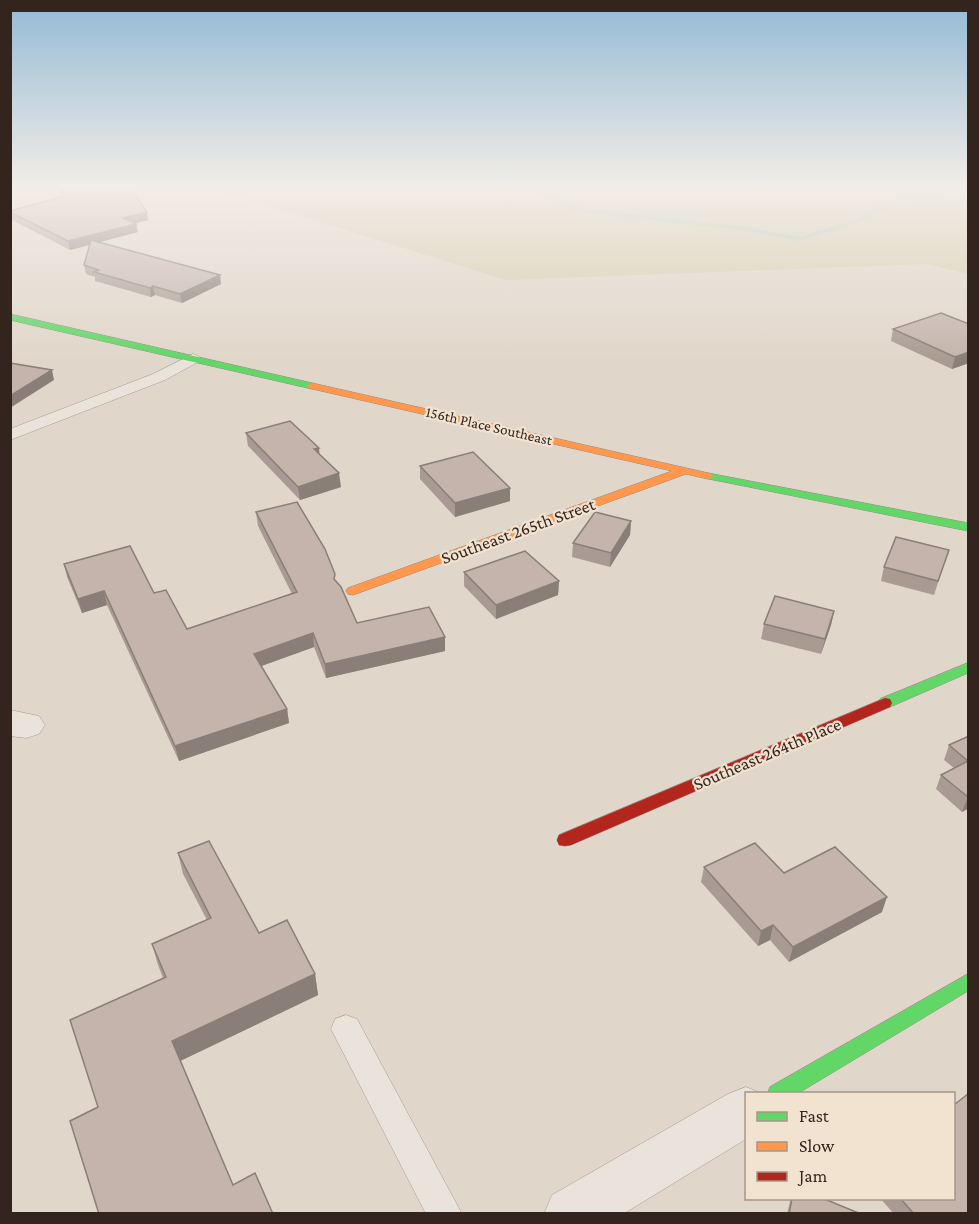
<svg xmlns="http://www.w3.org/2000/svg" width="979" height="1224" viewBox="0 0 979 1224" font-family="'Crimson Pro',serif">
<style>
.green{fill:#d3ccad}
.lines{fill:none;stroke-linecap:round;stroke-linejoin:round}
.stream{fill:#b6c4b8;fill-rule:evenodd}
.lane-casing{stroke:#a69c94;stroke-width:1}
.street-casing{stroke:#a69c94;stroke-width:1}
.fast-casing{stroke:#958b84;stroke-width:1}
.slow-casing{stroke:#958b84;stroke-width:1}
.jam-casing{stroke:#958b84;stroke-width:1}
.lane{fill:#eae3db;fill-rule:evenodd}
.street{fill:#eae3db;fill-rule:evenodd}
.fast{fill:#63d668;fill-rule:evenodd}
.slow{fill:#ff974d;fill-rule:evenodd}
.jam{fill:#b3261e;fill-rule:evenodd}
.wall{fill:#a99b93}
.shaded-wall{fill:#897e78}
.building{fill:#c4b4ab;stroke:#897e78;stroke-width:1.5}
.labels{text-anchor:middle;stroke-width:4.5;stroke-linejoin:round;paint-order:stroke}
.far-street-label{font-size:15px;fill:#33241d;stroke:#f2e2d0}
.street-label{font-size:18px;fill:#33241d;stroke:#f2e2d0}
</style>
<rect width="100%" height="100%" fill="#e1d6ca"/>
<polygon class="green" points="211,188 968,188 968,274 927,264 506,280"/>
<g class="lines">
<polygon class="stream" points="523,188 533,188 585,209 741,226 800,237 858,219 897,195 968,199 968,203 898,199 862,221 800,241 741,230 584,213"/>
<defs>
<g id="lane">
<polygon points="193,354 198,356 201,359 198,362 165,380 10,440 10,429 153,374"/>
<polygon points="346,1015 357,1019 462,1214 426,1214 331,1029 335,1019"/>
</g>
<g id="street">
<polygon points="10,710 39,716 45,725 39,734 26,738 10,736"/>
<polygon points="746,1087 763,1094 746,1094 746,1139 623,1214 544,1214 552,1195 728,1094"/>
</g>
<g id="fast">
<polygon points="10,314 312,383 317,386 312,389 10,320"/>
<polygon points="708,473 968,523 968,531 704,478 702,476"/>
<polygon points="968,663 968,673 890,707 880,707 878,703 880,699"/>
<polygon points="968,974 968,991 797,1094 767,1094 770,1087"/>
</g>
<polygon id="slow" points="312,383 708,473 714,476 708,479 686,474 353,595 348,594 346,591 348,588 672,471 308,388 307,386"/>
<polygon id="jam" points="885,698 890,699 892,703 890,707 571,845 565,846 559,845 557,840 559,835"/>
</defs>
<use href="#lane" class="lane-casing"/>
<use href="#street" class="street-casing"/>
<use href="#fast" class="fast-casing"/>
<use href="#slow" class="slow-casing"/>
<use href="#jam" class="jam-casing"/>
<use href="#lane" class="lane"/>
<use href="#street" class="street"/>
<use href="#fast" class="fast"/>
<use href="#slow" class="slow"/>
<use href="#jam" class="jam"/>
</g>
<g class="wall">
<polygon points="59,188 131,188 148,220 135,223 136,224 138,232 99,242 221,284 182,303 155,295 151,297 95,281 95,277 86,274 84,265 90,245 70,250 10,219 10,211 62,196"/>
<polygon points="969,324 969,363 952,369 891,341 893,329"/>
<polygon points="246,433 319,454 341,487 300,500 248,446"/>
<polygon points="420,466 510,488 510,501 455,517 420,479"/>
<polygon points="256,512 336,581 357,623 445,637 445,651 326,678 314,647 261,666 287,709 289,723 179,761 107,605 82,613 67,577 64,564 154,593 187,629 292,594 258,526"/>
<polygon points="631,521 630,535 610,567 572,557 573,543"/>
<polygon points="944,564 934,595 881,581 884,567"/>
<polygon points="464,572 559,581 558,595 496,619 464,586"/>
<polygon points="834,611 831,625 821,654 761,639 764,624"/>
<polygon points="969,736 969,808 962,812 936,789 941,775 954,768 944,760 949,745"/>
<polygon points="178,853 259,933 315,974 318,995 180,1061 233,1185 273,1214 98,1107 163,978 158,965 152,944 207,920 183,874"/>
<polygon points="704,867 784,873 882,912 789,962 770,940 758,946 701,882"/>
<polygon points="791,1198 822,1198 861,1214 787,1214"/>
<polygon points="880,1198 954,1198 969,1214 894,1214"/>
</g>
<g class="shaded-wall">
<polygon points="147,212 148,220 125,226 123,218"/>
<polygon points="136,224 138,232 70,250 68,241"/>
<polygon points="220,275 221,284 182,303 180,294"/>
<polygon points="153,286 155,295 151,297 150,288"/>
<polygon points="969,352 969,363 952,369 955,357"/>
<polygon points="52,370 54,380 10,408 10,396"/>
<polygon points="319,448 320,461 314,449"/>
<polygon points="339,473 341,487 300,500 298,487"/>
<polygon points="510,488 510,501 455,517 455,503"/>
<polygon points="631,521 630,535 610,567 611,553"/>
<polygon points="559,581 558,595 496,619 496,605"/>
<polygon points="104,591 107,605 82,613 78,599"/>
<polygon points="834,611 831,625 821,654 825,639"/>
<polygon points="313,633 314,647 256,668 254,654"/>
<polygon points="445,637 445,651 326,678 325,664"/>
<polygon points="287,709 289,723 179,761 175,746"/>
<polygon points="968,797 969,797 969,808 962,812"/>
<polygon points="887,897 882,912 789,962 793,947"/>
<polygon points="773,925 770,940 758,946 761,931"/>
<polygon points="315,974 318,995 178,1062 172,1041"/>
</g>
<g class="building">
<polygon points="61,188 131,188 147,212 123,218 136,224 68,241 10,212 10,211 64,196"/>
<polygon points="91,240 220,275 180,294 153,286 150,288 94,272 99,270 84,265"/>
<polygon points="941,313 969,324 969,352 955,357 893,329"/>
<polygon points="10,363 52,370 10,396"/>
<polygon points="290,421 319,448 314,449 339,473 298,487 246,433"/>
<polygon points="473,452 510,488 455,503 420,466"/>
<polygon points="297,502 325,549 335,574 334,579 341,587 357,623 429,607 445,637 325,664 313,633 254,654 287,709 175,746 104,591 78,599 64,564 130,546 154,593 166,590 187,629 297,592 256,512"/>
<polygon points="595,512 631,521 611,553 573,543"/>
<polygon points="896,537 949,550 938,581 884,567"/>
<polygon points="525,551 559,581 496,605 464,572"/>
<polygon points="775,596 834,611 825,639 764,624"/>
<polygon points="969,736 969,797 968,797 941,775 968,761 949,745"/>
<polygon points="209,841 259,933 287,920 315,974 172,1041 233,1185 255,1173 273,1214 99,1214 70,1121 98,1107 70,1020 166,977 152,944 211,918 178,853"/>
<polygon points="755,843 784,873 835,847 887,897 793,947 773,925 761,931 704,867"/>
<polygon points="969,1093 969,1214 914,1214 900,1198 954,1198 954,1105"/>
<polygon points="792,1198 822,1198 861,1214 789,1214"/>
</g>
<linearGradient id="sky" x2="0" y2="1"><stop stop-color="#94bad5"/><stop offset="0.52" stop-color="#f2ede7"/><stop offset="1" stop-color="#f2ede7" stop-opacity="0"/></linearGradient>
<rect width="979" height="360" fill="url(#sky)"/>
<g class="labels">
<g class="far-street-label">
<text transform="translate(489 426) rotate(13)" y="5">156th Place Southeast</text>
</g>
<g class="street-label">
<text transform="translate(518 531) rotate(-20)" y="6">Southeast 265th Street</text>
<text transform="translate(767 754) rotate(-23)" y="6">Southeast 264th Place</text>
</g>
</g>
<rect width="979" height="1224" fill="none" stroke="#33241d" stroke-width="24"/>
<rect x="745" y="1092" width="210" height="108" fill="#f2e2d0" stroke="#a69688" stroke-width="1.5"/>
<rect x="757" y="1112" width="30" height="9" fill="#63d668" stroke="#a69688" stroke-width="1.5"/>
<text x="799" y="1122" font-size="18" fill="#33241d">Fast</text>
<rect x="757" y="1142" width="30" height="9" fill="#ff974d" stroke="#a69688" stroke-width="1.5"/>
<text x="799" y="1152" font-size="18" fill="#33241d">Slow</text>
<rect x="757" y="1172" width="30" height="9" fill="#b3261e" stroke="#a69688" stroke-width="1.5"/>
<text x="799" y="1182" font-size="18" fill="#33241d">Jam</text>
</svg>
